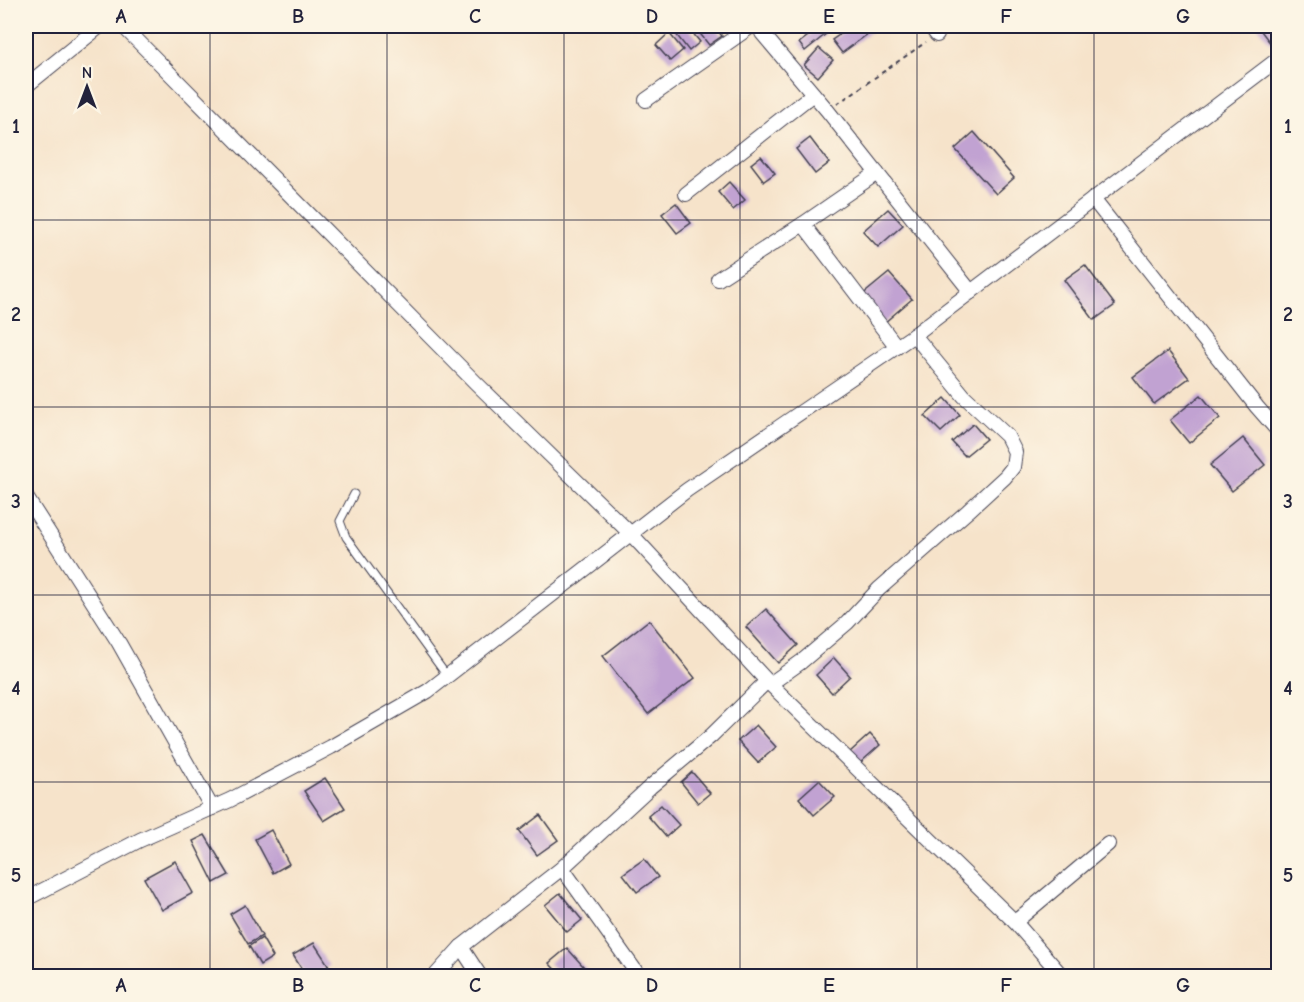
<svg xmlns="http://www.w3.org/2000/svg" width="1304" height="1002" viewBox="0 0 1304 1002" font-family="'Comic Neue',sans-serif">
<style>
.building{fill:#c1a2d2}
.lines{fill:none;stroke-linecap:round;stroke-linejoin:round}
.lane-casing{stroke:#423f50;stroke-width:9}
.street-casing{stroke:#423f50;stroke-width:16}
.path{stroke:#423f50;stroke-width:2;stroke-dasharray:4.5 4.5;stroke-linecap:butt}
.lane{stroke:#fff;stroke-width:7}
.street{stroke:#fff;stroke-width:14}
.grid{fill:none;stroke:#22223b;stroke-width:1.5;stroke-opacity:0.55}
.neatline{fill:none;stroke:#22223b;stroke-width:2}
.grid-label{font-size:20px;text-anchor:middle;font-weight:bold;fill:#22223b}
</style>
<rect width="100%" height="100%" fill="#fcf5e5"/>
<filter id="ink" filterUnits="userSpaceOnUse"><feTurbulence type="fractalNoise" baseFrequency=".0167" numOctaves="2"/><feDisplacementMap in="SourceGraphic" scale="12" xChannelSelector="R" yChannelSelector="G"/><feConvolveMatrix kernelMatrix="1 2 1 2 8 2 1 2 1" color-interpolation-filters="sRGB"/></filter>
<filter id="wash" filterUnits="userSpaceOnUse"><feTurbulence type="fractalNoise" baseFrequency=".008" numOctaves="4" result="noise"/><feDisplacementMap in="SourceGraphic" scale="24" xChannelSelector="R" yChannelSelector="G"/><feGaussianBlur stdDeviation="1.35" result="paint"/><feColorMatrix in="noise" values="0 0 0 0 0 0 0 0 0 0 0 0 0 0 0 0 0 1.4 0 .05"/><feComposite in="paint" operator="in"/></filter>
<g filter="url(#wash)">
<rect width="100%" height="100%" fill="#f6e3ca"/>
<g id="blocks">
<g class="building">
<polygon points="676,26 687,26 700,42 689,51 672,29"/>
<polygon points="694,26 714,26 722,36 709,45"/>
<polygon points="852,26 870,26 873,30 842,53 832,40"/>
<polygon points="1259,26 1278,26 1278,38 1271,44 1258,27"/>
<polygon points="820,27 826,34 805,51 799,43"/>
<polygon points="669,33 683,50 670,61 656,45"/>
<polygon points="819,48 833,60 818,77 804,65"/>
<polygon points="974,132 1014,178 996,194 955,149"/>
<polygon points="810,138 829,163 815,174 796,149"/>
<polygon points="761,156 775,173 764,181 751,164"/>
<polygon points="729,182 745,200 733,210 718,192"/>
<polygon points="676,203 691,223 677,233 662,214"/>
<polygon points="888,209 903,225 878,247 863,231"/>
<polygon points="1085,265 1115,305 1094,320 1064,280"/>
<polygon points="889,273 912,299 884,323 861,296"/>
<polygon points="1168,351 1189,378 1154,404 1133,377"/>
<polygon points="1201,395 1220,418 1189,443 1170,420"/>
<polygon points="945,398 960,415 941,432 925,416"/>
<polygon points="973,424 986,439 965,456 952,442"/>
<polygon points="1243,438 1265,465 1232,491 1210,465"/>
<polygon points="766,609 798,645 778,663 746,627"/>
<polygon points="649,620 695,678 648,714 603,656"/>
<polygon points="834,658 850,676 832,693 816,675"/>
<polygon points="756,725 776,747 758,763 738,741"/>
<polygon points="870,734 880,745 860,763 850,752"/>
<polygon points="692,772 710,793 698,803 681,782"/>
<polygon points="325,778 345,808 324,821 304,791"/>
<polygon points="819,780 835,797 814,815 799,798"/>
<polygon points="661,805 679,825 666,837 648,816"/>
<polygon points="540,815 558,840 537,855 519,831"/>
<polygon points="271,830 289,864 273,873 255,839"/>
<polygon points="205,835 229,875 214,883 193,841"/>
<polygon points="644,859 658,877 637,892 623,874"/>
<polygon points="175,861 193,893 162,910 144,878"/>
<polygon points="560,893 582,920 567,932 545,905"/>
<polygon points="245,905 262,936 248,944 230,914"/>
<polygon points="262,938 273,957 260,965 249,946"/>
<polygon points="314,943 329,966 312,976 306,976 293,955"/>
<polygon points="567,948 592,976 561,976 549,963"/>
</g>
</g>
</g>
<g filter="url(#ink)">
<use href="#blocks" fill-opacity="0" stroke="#423f50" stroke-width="1.5"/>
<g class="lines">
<defs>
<polyline id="lane" points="354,494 340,521 346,537 447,676"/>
<g id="street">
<polyline points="123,26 476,383 631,534 767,681 1015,922 1062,976"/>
<polyline points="772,26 762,33 827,110 971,292"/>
<polyline points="930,26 937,35"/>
<polyline points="26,86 100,26"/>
<polyline points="646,100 750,27"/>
<polyline points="686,194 813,94"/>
<polyline points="1093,199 1257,407 1278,431"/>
<polyline points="803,224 897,347"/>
<polyline points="718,279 803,224 877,173"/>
<polyline points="26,497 119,643 212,808"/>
<polyline points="770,684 801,662 847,623 879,589 968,511 1005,477 1013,467 1015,452 1007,436 964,396 914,335"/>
<polyline points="562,868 639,976"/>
<polyline points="26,899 140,840 230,800 331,747 428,691 687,490 914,335 1278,59"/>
<polyline points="1015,922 1108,844"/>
<polyline points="461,947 480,976"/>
<polyline points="435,976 461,947 562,868 650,787 711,736 767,681"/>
</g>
</defs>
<use href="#lane" class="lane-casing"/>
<use href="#street" class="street-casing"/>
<polyline class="path" points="837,104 926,42"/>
<use href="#lane" class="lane"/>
<use href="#street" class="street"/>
</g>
</g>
<path class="grid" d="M210,26V976M387,26V976M564,26V976M740,26V976M917,26V976M1094,26V976M26,220H1278M26,407H1278M26,595H1278M26,782H1278"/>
<rect width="1304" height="1002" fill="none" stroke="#fcf5e5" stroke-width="66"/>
<g transform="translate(87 87)" stroke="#fcf5e5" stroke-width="4.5" paint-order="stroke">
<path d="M0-4.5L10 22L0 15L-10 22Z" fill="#22223b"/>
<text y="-9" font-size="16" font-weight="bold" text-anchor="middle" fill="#22223b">N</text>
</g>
<rect x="33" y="33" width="1238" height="936" class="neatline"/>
<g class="grid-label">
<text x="121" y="23">A</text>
<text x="298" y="23">B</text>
<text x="475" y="23">C</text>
<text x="652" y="23">D</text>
<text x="829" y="23">E</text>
<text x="1006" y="23">F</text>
<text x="1183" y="23">G</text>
<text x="16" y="133">1</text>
<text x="1288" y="133">1</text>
<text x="16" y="321">2</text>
<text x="1288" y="321">2</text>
<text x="16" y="508">3</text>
<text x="1288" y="508">3</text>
<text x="16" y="695">4</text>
<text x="1288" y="695">4</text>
<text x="16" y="882">5</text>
<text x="1288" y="882">5</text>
<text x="121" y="992">A</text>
<text x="298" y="992">B</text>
<text x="475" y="992">C</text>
<text x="652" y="992">D</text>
<text x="829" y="992">E</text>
<text x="1006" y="992">F</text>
<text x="1183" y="992">G</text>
</g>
</svg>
